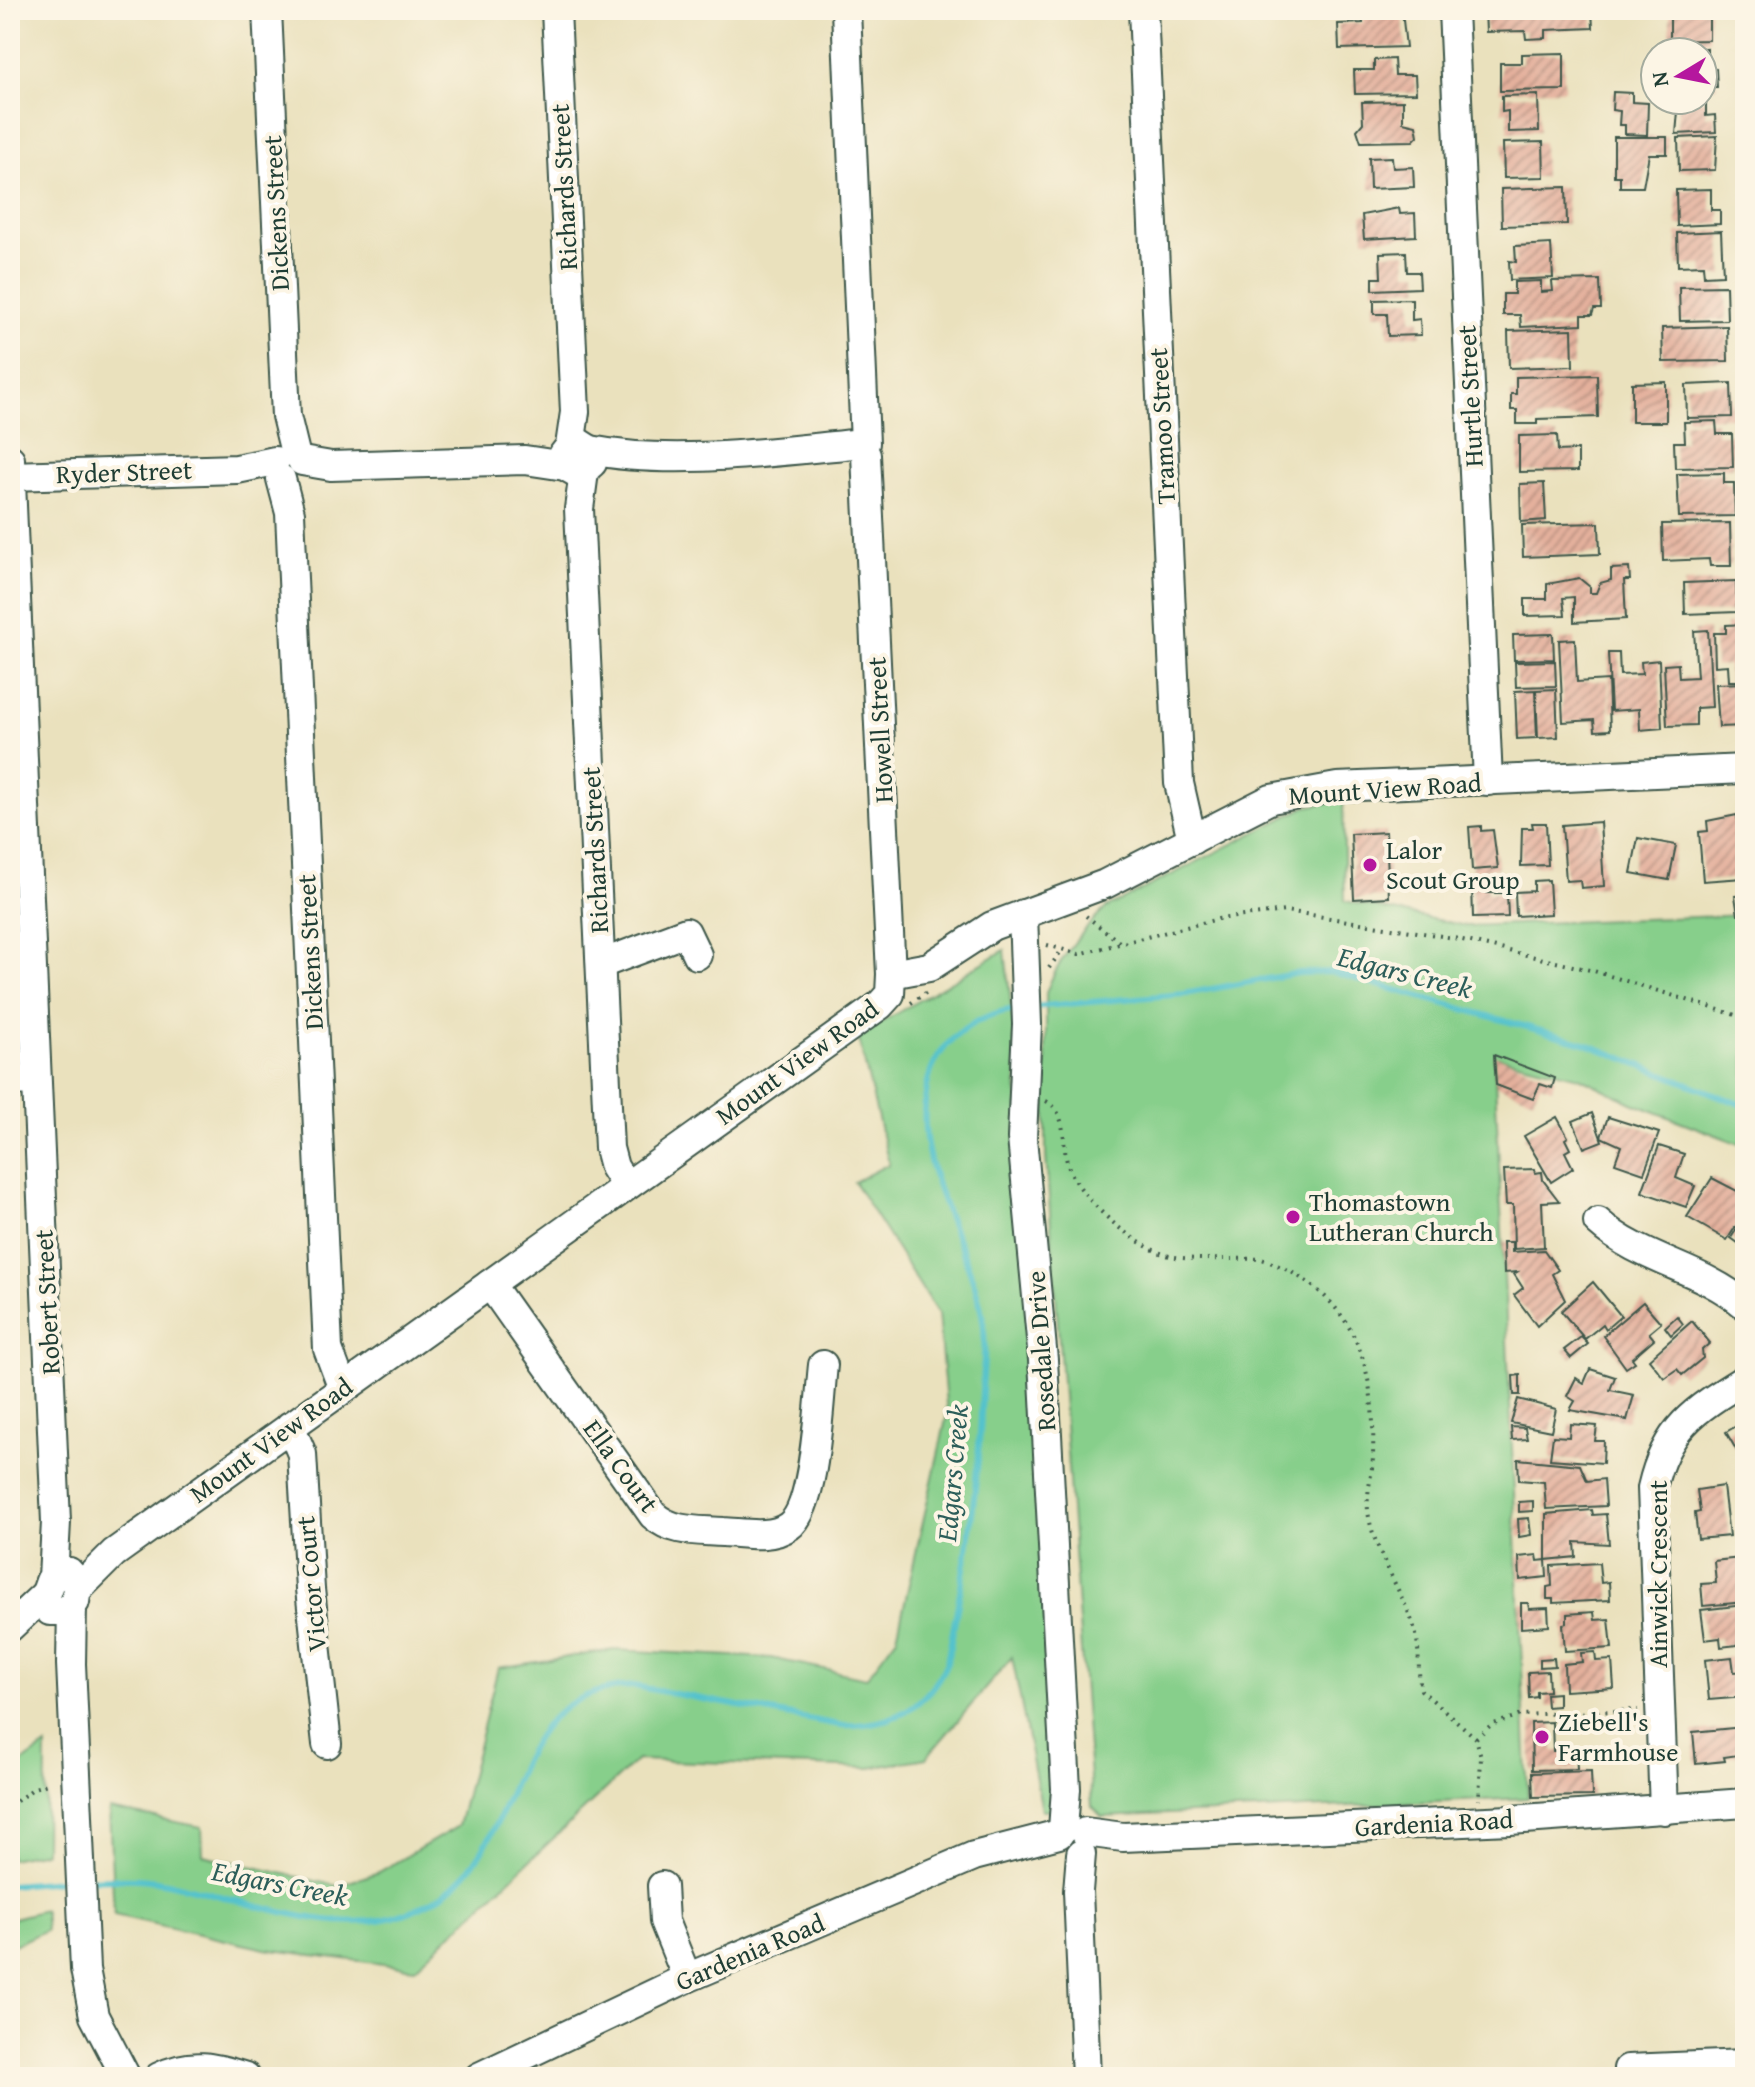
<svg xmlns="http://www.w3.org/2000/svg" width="1755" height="2087" viewBox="0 0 1755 2087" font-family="'Gentium Book Plus',serif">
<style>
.green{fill:#87cf8b;stroke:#538660;stroke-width:2}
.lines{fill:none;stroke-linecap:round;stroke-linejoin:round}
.stream{stroke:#55c2cc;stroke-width:6}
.building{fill:url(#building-hatch)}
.minor-casing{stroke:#3d5649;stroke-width:32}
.path{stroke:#3d5649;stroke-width:4;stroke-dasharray:2 6;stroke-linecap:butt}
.minor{stroke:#fff;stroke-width:28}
.poi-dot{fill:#b5179e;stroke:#fcf5e5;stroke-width:3}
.labels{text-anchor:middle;stroke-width:8;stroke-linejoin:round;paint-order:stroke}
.street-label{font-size:26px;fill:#1f3d34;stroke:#fcf5e5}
.poi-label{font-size:26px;fill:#1f3d34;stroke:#fcf5e5;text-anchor:start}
.water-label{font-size:28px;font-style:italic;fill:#2c5e5a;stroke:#fcf5e5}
</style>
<defs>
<pattern id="building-hatch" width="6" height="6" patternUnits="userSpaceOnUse" patternTransform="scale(2)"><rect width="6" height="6" fill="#e4b09c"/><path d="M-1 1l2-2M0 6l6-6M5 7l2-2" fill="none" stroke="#b89080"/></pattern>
</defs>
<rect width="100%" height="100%" fill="#fcf5e5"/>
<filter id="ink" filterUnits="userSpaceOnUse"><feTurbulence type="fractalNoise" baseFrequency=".0125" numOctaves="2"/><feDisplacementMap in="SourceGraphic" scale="16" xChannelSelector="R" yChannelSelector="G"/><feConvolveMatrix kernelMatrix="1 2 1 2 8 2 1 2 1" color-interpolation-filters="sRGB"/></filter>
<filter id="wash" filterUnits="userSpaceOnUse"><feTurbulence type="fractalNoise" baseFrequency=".006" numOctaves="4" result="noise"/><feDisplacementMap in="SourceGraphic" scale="32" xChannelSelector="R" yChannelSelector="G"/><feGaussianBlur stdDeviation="1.8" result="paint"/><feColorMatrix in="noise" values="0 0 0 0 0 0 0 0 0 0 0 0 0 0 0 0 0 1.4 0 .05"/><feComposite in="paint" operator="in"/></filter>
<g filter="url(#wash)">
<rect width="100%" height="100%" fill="#eae1bd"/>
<g class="green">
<path d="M1343,800L1345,901L1466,926L1745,915V1146L1632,1103L1579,1077L1494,1056L1528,1798L1102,1817L1092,1806L1046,1156V993C1057,960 1081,932 1106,908L1305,807Z"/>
<polygon points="1005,950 1014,1032 1061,1809 1042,1810 1012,1657 926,1758 870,1768 637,1760 415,1968 265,1949 114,1915 109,1809 202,1827 203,1855 337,1886 379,1872 458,1826 498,1668 614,1650 771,1658 866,1678 897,1637 947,1415 938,1314 854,1182 889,1164 858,1036"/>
<polygon points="46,1746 45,1852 10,1859 10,1771"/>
<polygon points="44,1910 46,1930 10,1947 10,1919"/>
</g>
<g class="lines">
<g class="stream">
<polyline points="1032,1007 1184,994 1299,973 1332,972 1584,1043 1745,1106"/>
<path d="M89,1880C113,1879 138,1877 162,1882C236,1895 334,1941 406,1913C424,1906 445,1895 458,1882C528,1811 507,1692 634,1686L839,1725C890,1727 926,1709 947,1662C965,1570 979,1487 982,1392C983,1367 987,1339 982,1314C967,1237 912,1171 927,1086C935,1043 975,1014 1017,1009"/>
<polyline points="10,1885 74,1880"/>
</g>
</g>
<g id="blocks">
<g class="building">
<polygon points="1485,10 1525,10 1525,15 1540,14 1540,10 1592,10 1593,28 1546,30 1546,38 1526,39 1525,31 1486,32"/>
<polygon points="1670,10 1709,10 1709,40 1670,41"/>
<polygon points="1402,11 1406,47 1339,49 1338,24 1363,23 1362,12"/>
<polygon points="1707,48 1707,69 1716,69 1717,87 1703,87 1703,52 1674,52"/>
<polygon points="1564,53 1564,90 1500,91 1500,63 1522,63 1522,54"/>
<polygon points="1394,59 1395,75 1415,75 1416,93 1355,94 1354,70 1374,70 1374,60"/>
<polygon points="1613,92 1632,93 1632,102 1648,103 1647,135 1625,134 1625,125 1619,125 1620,111 1612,110"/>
<polygon points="1538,95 1539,131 1508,132 1508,111 1502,112 1502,96"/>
<polygon points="1679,100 1706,100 1706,116 1715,115 1716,132 1676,134"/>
<polygon points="1403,101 1403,122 1416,125 1418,136 1413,141 1361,142 1357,130 1363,123 1362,102"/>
<polygon points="1717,136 1715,170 1679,171 1678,138"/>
<polygon points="1614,137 1667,137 1667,154 1649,154 1643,187 1620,187 1620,176 1614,176"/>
<polygon points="1543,142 1544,177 1504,178 1503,143"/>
<polygon points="1392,157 1393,168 1413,167 1414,187 1370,189 1369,158"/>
<polygon points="1566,187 1567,224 1502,226 1501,189"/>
<polygon points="1711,189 1711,210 1720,210 1720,224 1677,226 1676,190"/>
<polygon points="1399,208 1400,214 1415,213 1416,236 1364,239 1362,215"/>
<polygon points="1721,231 1723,275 1704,276 1703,265 1678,266 1677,233"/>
<polygon points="1551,244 1553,278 1510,280 1509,261 1516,262 1515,246"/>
<polygon points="1406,252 1407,272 1419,272 1420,288 1373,290 1373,278 1381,278 1380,253"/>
<polygon points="1600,280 1601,309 1594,309 1592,315 1582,315 1582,324 1521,327 1520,315 1503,315 1503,294 1514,294 1514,282 1541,281 1541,292 1553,291 1552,281"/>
<polygon points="1726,286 1727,320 1680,321 1679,287"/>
<polygon points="1412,299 1412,320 1420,319 1421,335 1388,336 1387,314 1374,314 1374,300"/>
<polygon points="1727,326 1728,361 1663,362 1662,328"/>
<polygon points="1572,329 1573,366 1509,368 1508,331"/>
<polygon points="1597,375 1598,417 1537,419 1537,424 1517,424 1517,410 1511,410 1511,394 1516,394 1516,377"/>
<polygon points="1666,382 1666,422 1632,422 1632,383"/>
<polygon points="1731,383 1732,417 1687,418 1686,385"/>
<polygon points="1716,421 1717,434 1732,434 1733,467 1675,468 1674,442 1685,442 1684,422"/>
<polygon points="1557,435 1558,451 1578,450 1578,471 1519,472 1519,436"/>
<polygon points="1724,473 1724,483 1734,483 1735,516 1679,517 1677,474"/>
<polygon points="1544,483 1546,520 1521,522 1520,484"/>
<polygon points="1599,523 1600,554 1523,557 1522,525"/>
<polygon points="1730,523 1731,566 1710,566 1709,559 1663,561 1662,524"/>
<polygon points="1629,568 1630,580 1624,580 1626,619 1574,622 1574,597 1563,598 1565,615 1525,616 1525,599 1547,599 1547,584 1579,578 1590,587 1590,593 1596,593 1600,583 1611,580 1611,569"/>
<polygon points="1736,581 1737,612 1685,614 1684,583"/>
<polygon points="1745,624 1745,681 1729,681 1728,665 1715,666 1714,633 1726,633 1726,625"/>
<polygon points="1708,630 1712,707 1696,708 1696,725 1667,726 1664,665 1678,664 1679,678 1697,677 1694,631"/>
<polygon points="1553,634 1554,659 1514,660 1513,635"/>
<polygon points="1575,639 1577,682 1608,680 1610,730 1595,731 1594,720 1563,722 1559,640"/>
<polygon points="1608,653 1619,653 1620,675 1642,674 1641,662 1659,660 1662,728 1640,730 1639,709 1611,711"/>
<polygon points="1555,661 1556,686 1516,687 1515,662"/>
<polygon points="1745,683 1745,726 1719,727 1716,684"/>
<polygon points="1556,689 1558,737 1538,738 1536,690"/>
<polygon points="1535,690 1537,738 1517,739 1515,691"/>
<polygon points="1737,815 1743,878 1703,881 1699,832 1708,831 1707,821"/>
<polygon points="1600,822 1604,886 1581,888 1580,880 1566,881 1562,825"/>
<polygon points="1532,823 1546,823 1548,865 1521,866 1522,828 1533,828"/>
<polygon points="1481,826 1481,831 1493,830 1498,868 1472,870 1469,827"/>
<polygon points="1386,832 1389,897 1354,899 1351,834"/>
<polygon points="1638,838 1676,845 1669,880 1631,873"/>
<polygon points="1549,880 1551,914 1516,916 1515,892 1534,891 1534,881"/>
<polygon points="1472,884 1487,884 1487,893 1507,893 1508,917 1473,918"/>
<polygon points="1745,895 1745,915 1738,915 1735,896"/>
<polygon points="1494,1055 1555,1078 1552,1088 1540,1084 1533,1099 1496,1085"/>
<polygon points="1592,1113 1602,1141 1584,1148 1573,1121"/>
<polygon points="1557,1117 1568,1137 1565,1139 1570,1149 1565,1152 1573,1168 1551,1182 1524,1136"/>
<polygon points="1608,1117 1659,1133 1644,1173 1615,1163 1621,1146 1601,1137"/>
<polygon points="1659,1146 1684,1154 1676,1178 1695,1186 1686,1207 1642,1192"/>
<polygon points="1534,1169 1535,1173 1542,1172 1543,1180 1559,1201 1542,1202 1544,1247 1514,1249 1513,1205 1506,1205 1504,1170"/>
<polygon points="1712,1178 1745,1195 1745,1212 1727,1240 1687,1217"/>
<polygon points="1745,1216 1745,1248 1731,1238"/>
<polygon points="1503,1242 1512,1242 1512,1252 1544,1250 1558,1270 1552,1274 1565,1300 1537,1326 1514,1295 1523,1288 1514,1274 1517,1272 1504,1273"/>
<polygon points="1593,1282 1621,1316 1606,1329 1603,1324 1585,1339 1561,1311"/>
<polygon points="1643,1302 1661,1323 1649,1333 1654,1339 1632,1358 1635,1362 1626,1368 1603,1336"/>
<polygon points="1677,1316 1683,1324 1671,1335 1665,1327"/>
<polygon points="1692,1321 1710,1343 1702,1350 1703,1358 1682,1375 1677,1369 1664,1378 1649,1359"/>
<polygon points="1581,1337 1588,1344 1571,1358 1564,1350"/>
<polygon points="1590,1369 1615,1377 1610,1390 1634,1395 1627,1420 1570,1410 1575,1401 1567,1396 1576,1378 1584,1383"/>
<polygon points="1520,1375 1520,1395 1514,1395 1513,1376"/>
<polygon points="1518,1399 1556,1409 1551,1431 1511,1423"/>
<polygon points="1745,1421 1745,1465 1726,1432"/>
<polygon points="1570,1424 1597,1426 1595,1441 1604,1441 1603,1463 1550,1459 1553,1436 1569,1437"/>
<polygon points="1511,1427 1525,1428 1527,1439 1512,1440"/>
<polygon points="1518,1459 1580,1465 1587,1481 1604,1479 1606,1506 1546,1509 1544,1482 1519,1480"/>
<polygon points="1723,1486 1729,1536 1698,1539 1695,1513 1700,1512 1697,1490"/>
<polygon points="1533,1501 1533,1511 1519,1512 1519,1502"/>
<polygon points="1592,1510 1593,1515 1606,1514 1609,1544 1575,1542 1576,1557 1546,1560 1547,1577 1520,1580 1519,1557 1537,1555 1538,1561 1546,1560 1546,1514"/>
<polygon points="1529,1518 1531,1535 1519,1537 1518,1519"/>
<polygon points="1740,1558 1745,1602 1703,1606 1701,1584 1716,1583 1714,1561"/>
<polygon points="1599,1563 1601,1583 1609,1582 1610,1600 1553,1603 1553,1599 1547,1599 1547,1587 1552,1586 1551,1566"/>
<polygon points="1521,1603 1528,1603 1529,1609 1548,1608 1549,1626 1521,1628"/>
<polygon points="1744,1605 1745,1644 1721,1647 1720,1638 1705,1640 1701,1610"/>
<polygon points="1594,1612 1595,1620 1609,1619 1612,1648 1565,1651 1563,1624 1567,1623 1567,1614"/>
<polygon points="1595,1652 1596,1661 1612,1660 1614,1688 1565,1691 1564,1664 1582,1662 1581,1653"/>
<polygon points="1732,1657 1734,1672 1745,1671 1745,1697 1709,1700 1705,1660"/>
<polygon points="1554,1658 1555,1666 1540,1667 1540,1659"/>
<polygon points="1548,1671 1549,1691 1537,1692 1537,1697 1529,1698 1528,1672"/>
<polygon points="1558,1693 1558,1706 1547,1707 1546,1694"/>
<polygon points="1552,1722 1553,1751 1576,1751 1577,1769 1532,1770 1531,1723"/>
<polygon points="1743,1727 1745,1754 1724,1757 1725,1761 1696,1764 1693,1732"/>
<polygon points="1591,1771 1592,1796 1533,1797 1532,1773"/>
</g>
</g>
</g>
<g filter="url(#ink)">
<use href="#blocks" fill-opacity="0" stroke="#3d5649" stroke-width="2"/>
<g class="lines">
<defs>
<g id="minor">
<polyline points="267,10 286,416 295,453"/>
<polyline points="556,10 575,412 570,446"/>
<polyline points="846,10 865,443"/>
<polyline points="1143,10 1179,783 1192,840"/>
<polyline points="1453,10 1488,781"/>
<path d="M590,450C672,466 771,452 854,444"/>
<polyline points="866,455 891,974"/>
<polyline points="10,459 56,1522 53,1578"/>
<polyline points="302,461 331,466 525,460 565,466 579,474 592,463 590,450 579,443 570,446 563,455 565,466"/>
<polyline points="584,472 579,509 609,1148 614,1167 626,1186"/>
<polyline points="11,476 237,469 275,461"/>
<polyline points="281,479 290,513 328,1349 343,1389"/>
<polyline points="1023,914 1027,1024 1022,1138 1043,1360 1066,1789 1063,1829"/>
<polyline points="601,964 686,932 697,955"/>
<polyline points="10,1081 36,1080"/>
<path d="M1598,1222C1641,1261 1701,1267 1745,1305"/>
<path d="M490,1284L653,1515C673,1533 698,1530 723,1532C745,1533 771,1539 789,1526C816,1507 819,1399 823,1365"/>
<polyline points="290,1426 302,1454 310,1589 327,1744"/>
<polygon points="69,1572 78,1582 75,1602 67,1611 50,1611 43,1601 50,1581 60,1573"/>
<polyline points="79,1588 114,1553 880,1005 890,994 891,974 929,967 992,926 1105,884 1271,799 1337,787 1745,769"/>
<polyline points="72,1605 71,1664 85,1969 94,2016 126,2077"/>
<polyline points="10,1627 43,1596"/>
<path d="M1664,1810L1652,1488C1666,1427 1695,1410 1745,1379"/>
<polyline points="1085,1832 1123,1837 1510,1820 1745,1803"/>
<polyline points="1081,1854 1078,1891 1086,2077"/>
<polyline points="662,1886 664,1921 687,1978"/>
<polyline points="1628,2069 1745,2064"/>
<path d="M159,2077C191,2061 214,2067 246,2077"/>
<polyline points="479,2077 687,1978 974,1856 1059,1834"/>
</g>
</defs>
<use href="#minor" class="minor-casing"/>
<g class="path">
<polyline points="1086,916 1122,944"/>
<polyline points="1047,945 1079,954 1218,919 1286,911 1454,938 1594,971 1745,1018"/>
<polyline points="1049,968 1062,950"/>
<polyline points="911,1003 927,992"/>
<path d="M1046,1101C1067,1111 1062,1142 1067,1162C1076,1197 1139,1252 1175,1257C1203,1261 1233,1258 1262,1259C1355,1293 1376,1364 1373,1455C1373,1473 1366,1492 1368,1510C1371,1545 1401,1590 1413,1624C1421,1646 1417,1668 1421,1690L1476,1738L1481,1757L1479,1800"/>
<polyline points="1476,1738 1491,1725 1520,1715 1638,1710"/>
<polyline points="10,1806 34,1788 51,1783"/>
</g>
<use href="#minor" class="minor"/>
</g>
</g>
<g class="poi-dot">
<circle cx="1370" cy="865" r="8"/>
<circle cx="1293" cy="1217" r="8"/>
<circle cx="1542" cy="1737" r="8"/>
</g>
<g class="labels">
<g class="street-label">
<text transform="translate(564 187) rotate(-93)" y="9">Richards Street</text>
<text transform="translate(276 213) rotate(-93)" y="9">Dickens Street</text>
<text transform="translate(1470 396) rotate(-93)" y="9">Hurtle Street</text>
<text transform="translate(1162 426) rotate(-93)" y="9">Tramoo Street</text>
<text transform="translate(124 472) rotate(-2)" y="9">Ryder Street</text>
<text transform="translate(880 730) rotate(-93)" y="9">Howell Street</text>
<text transform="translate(1385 789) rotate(-4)" y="9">Mount View Road</text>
<text transform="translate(595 850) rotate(-93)" y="9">Richards Street</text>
<text transform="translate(310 952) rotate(-93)" y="9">Dickens Street</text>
<text transform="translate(797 1062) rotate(-36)" y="9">Mount View Road</text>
<text transform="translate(47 1302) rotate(-93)" y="9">Robert Street</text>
<text transform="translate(1041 1351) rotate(-94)" y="9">Rosedale Drive</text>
<text transform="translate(271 1440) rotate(-36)" y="9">Mount View Road</text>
<text transform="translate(621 1466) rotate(54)" y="9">Ella Court</text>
<text transform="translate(1658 1574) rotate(-90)" y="9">Ainwick Crescent</text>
<text transform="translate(311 1584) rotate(-95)" y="9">Victor Court</text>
<text transform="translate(1434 1823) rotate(-3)" y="9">Gardenia Road</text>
<text transform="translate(750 1952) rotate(-23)" y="9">Gardenia Road</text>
</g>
<g class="poi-label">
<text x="1386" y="859">Lalor<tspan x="1386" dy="30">Scout Group</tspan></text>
<text x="1309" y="1211">Thomastown<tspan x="1309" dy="30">Lutheran Church</tspan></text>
<text x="1558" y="1731">Ziebell's<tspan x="1558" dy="30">Farmhouse</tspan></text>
</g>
<g class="water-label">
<text transform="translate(1405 972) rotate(14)" y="10">Edgars Creek</text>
<text transform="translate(952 1473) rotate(-85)" y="10">Edgars Creek</text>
<text transform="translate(280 1883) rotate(11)" y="10">Edgars Creek</text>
</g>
</g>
<rect width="1755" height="2087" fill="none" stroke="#fcf5e5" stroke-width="40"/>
<g transform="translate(1679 76) rotate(260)"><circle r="38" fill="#fcf5e5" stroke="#a4ab9e" stroke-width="2"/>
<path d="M0-6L14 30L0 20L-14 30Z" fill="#b5179e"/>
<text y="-12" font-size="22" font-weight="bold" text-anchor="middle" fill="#1f3d34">N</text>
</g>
</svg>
